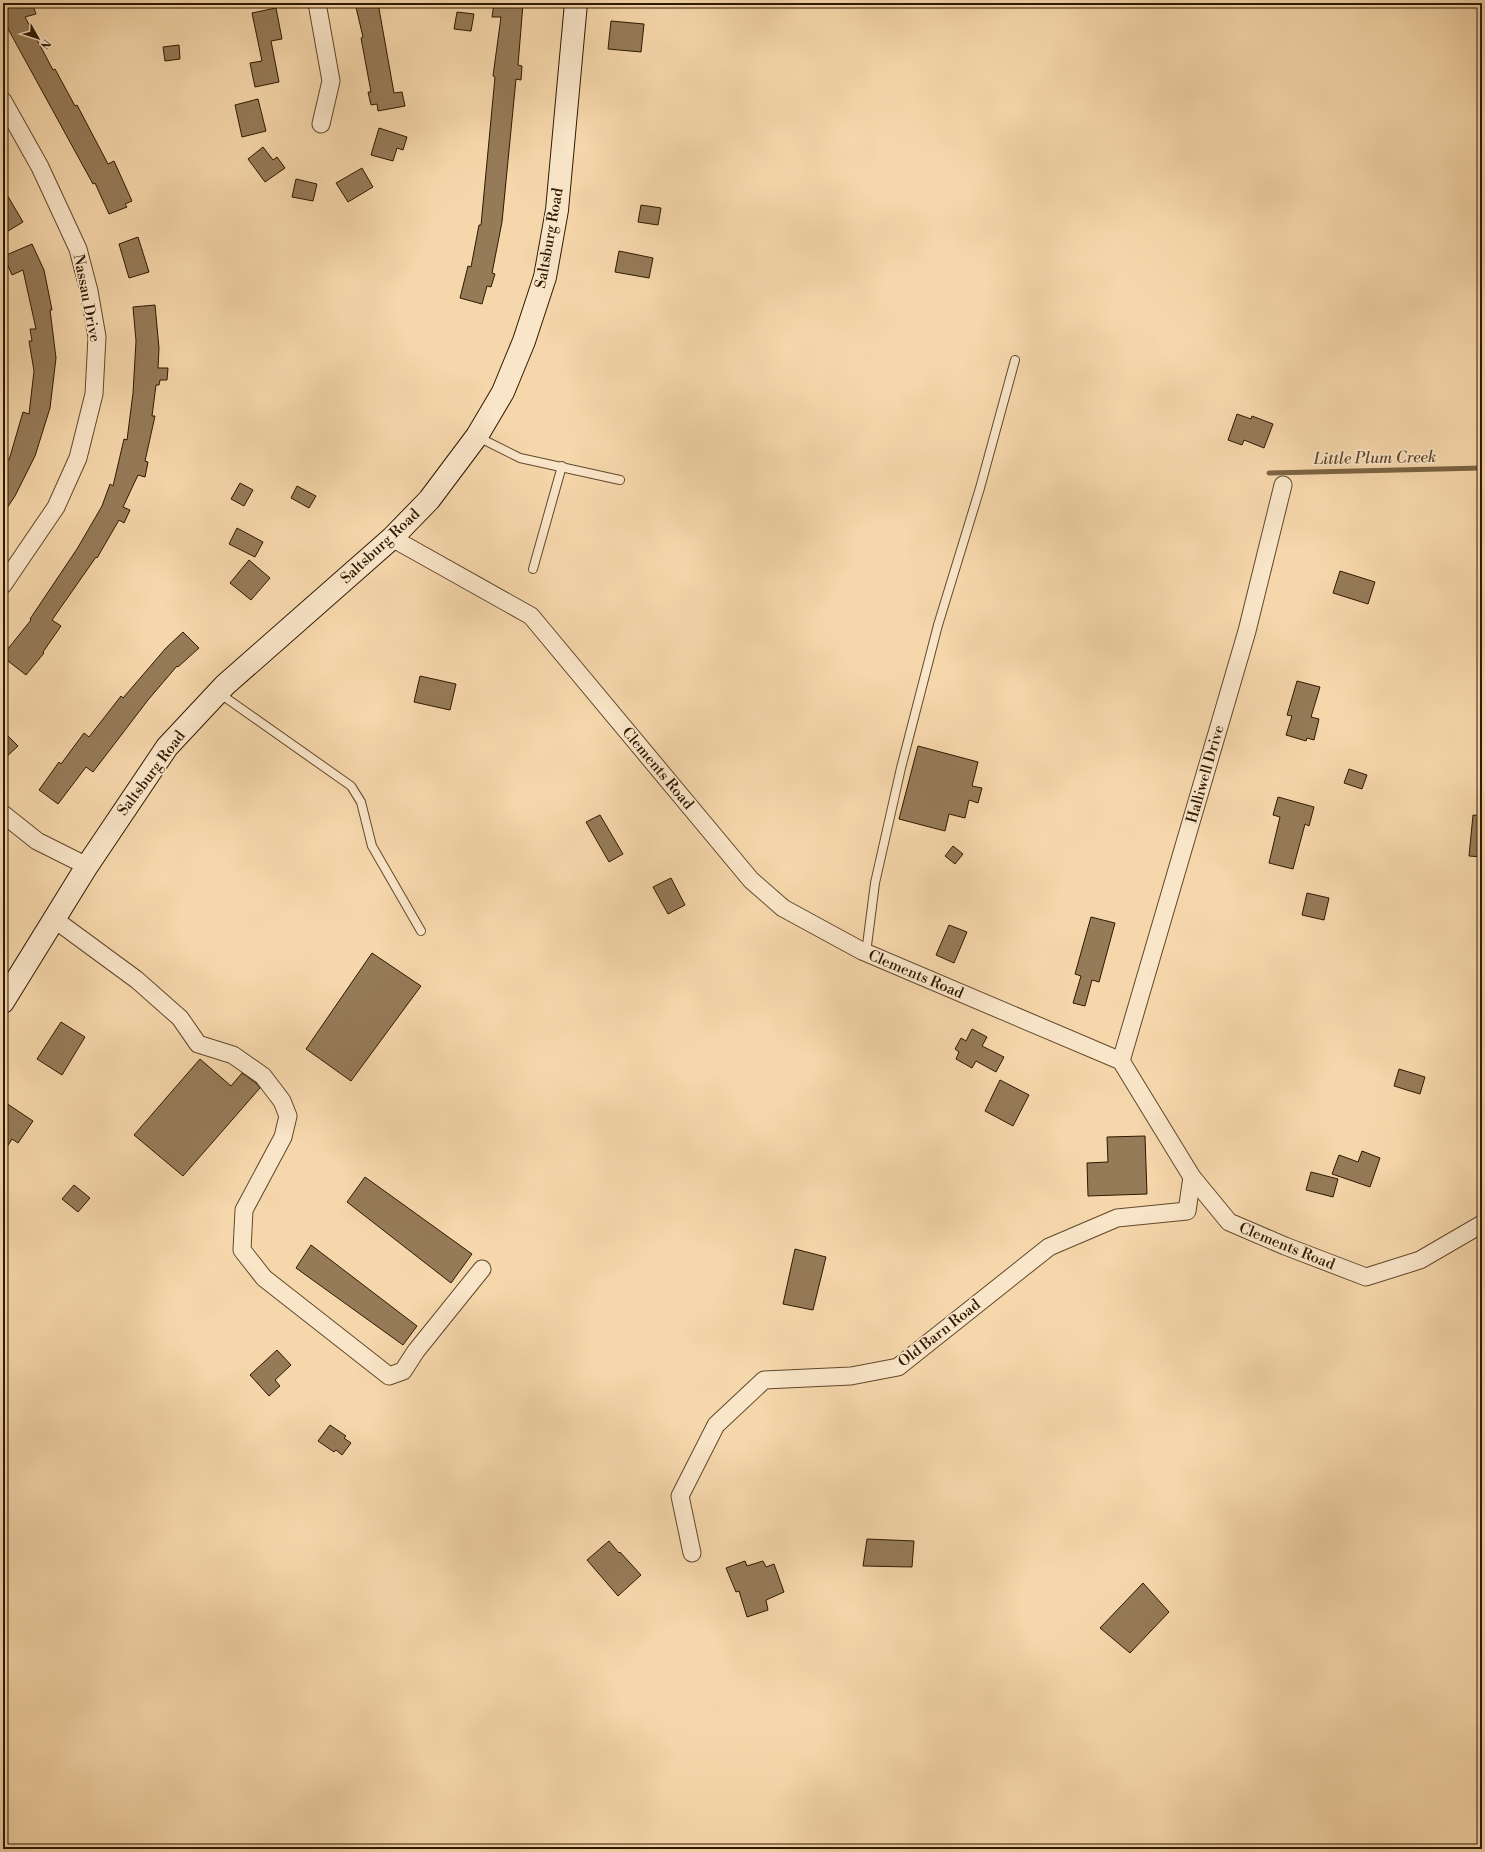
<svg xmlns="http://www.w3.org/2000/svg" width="1485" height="1852" viewBox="0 0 1485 1852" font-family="'Libre Bodoni',serif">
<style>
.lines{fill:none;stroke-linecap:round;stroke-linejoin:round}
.stream{stroke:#7d6444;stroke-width:5}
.building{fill:#967b59;stroke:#2e1800}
.lane-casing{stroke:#60482b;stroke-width:10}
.street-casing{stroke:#60482b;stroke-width:19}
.secondary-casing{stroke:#2e1800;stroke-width:24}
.lane{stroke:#f9e5c8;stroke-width:8}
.street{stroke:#f9e5c8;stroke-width:17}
.secondary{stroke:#f9e5c8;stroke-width:22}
.labels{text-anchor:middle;stroke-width:3.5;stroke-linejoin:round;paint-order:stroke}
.street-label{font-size:15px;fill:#2e1800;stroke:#f9e5c8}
.water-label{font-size:16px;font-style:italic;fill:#634a2d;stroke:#f9e5c8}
</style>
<rect width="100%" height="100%" fill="#f6d7ab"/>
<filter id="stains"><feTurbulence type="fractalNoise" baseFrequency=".005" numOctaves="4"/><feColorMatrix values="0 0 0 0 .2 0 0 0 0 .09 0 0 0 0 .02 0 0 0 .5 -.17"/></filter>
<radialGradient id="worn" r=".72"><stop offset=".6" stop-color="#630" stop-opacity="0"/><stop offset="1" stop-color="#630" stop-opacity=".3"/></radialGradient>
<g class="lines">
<polyline class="stream" points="1269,473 1482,468"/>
</g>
<g class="building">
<polygon points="3,3 32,3 36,14 25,17 53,70 55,69 75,106 77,105 108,164 114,161 132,201 125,204 127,207 109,214 95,183 93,184 7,27 3,14"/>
<polygon points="355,3 378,3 394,93 402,92 405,106 378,111 377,104 371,105 368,92 371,92 361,38 363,37"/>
<polygon points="494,3 523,4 518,65 522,66 521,80 516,79 502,222 492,273 495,274 491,287 487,286 482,304 460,298 468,266 471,267 479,225 481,225 495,77 493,76 501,17 492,17"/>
<polygon points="276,8 282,39 271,41 279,82 255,87 250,63 262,61 252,13"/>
<polygon points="457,12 474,14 471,31 454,29"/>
<polygon points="611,21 644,24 641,52 608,49"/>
<polygon points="179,45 180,59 165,61 163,47"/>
<polygon points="258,99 266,131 242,137 235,105"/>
<polygon points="379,128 407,137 403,150 397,148 393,161 371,155"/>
<polygon points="263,147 273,160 277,157 285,168 265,182 248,159"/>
<polygon points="362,168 373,187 348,202 336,183"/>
<polygon points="296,179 317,184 313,201 292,197"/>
<polygon points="3,188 23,222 3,234"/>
<polygon points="641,205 661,208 658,225 638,222"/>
<polygon points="138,237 149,272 129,278 119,244"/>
<polygon points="32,244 44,270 52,310 50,310 56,358 50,408 35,456 15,496 3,514 3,457 9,460 23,412 29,414 34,371 29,341 32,341 30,329 36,329 23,270 12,275 4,256"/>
<polygon points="619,251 653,258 649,278 615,272"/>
<polygon points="155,305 159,348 158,368 168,368 167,380 160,380 159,385 156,385 152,416 155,416 145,461 148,462 145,477 138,475 123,507 130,510 124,523 119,520 97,558 96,557 52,620 61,626 43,652 44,653 26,675 3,657 3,655 31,620 30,619 77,549 102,506 110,484 113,486 124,439 127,440 133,393 136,341 133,307"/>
<polygon points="1237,414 1251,419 1252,416 1273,424 1264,448 1244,440 1242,445 1228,440"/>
<polygon points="240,483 253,490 244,506 231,499"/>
<polygon points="297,486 316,496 309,508 291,498"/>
<polygon points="237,528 263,542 255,557 229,544"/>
<polygon points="249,560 270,578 251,600 230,583"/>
<polygon points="1340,571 1375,582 1368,604 1333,593"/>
<polygon points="183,632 199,648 178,667 177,666 148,700 93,772 86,767 58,804 39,790 59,762 61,764 84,733 89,737 121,696 123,698 166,648"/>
<polygon points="420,676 456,684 450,710 414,702"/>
<polygon points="1297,681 1320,687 1311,717 1319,719 1314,740 1307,738 1306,741 1286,735 1292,716 1287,715"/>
<polygon points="3,731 18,746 3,760"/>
<polygon points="918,746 978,762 972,786 982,788 978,803 969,800 965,818 949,814 945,831 899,819"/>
<polygon points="1349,769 1367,775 1362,789 1344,783"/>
<polygon points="1278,797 1314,807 1309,826 1305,824 1293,869 1269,863 1280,817 1273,815"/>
<polygon points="600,815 623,854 609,862 586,822"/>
<polygon points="1473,815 1482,816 1482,857 1469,856"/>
<polygon points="953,846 963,854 955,864 945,856"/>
<polygon points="671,878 685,905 668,914 653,887"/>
<polygon points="1307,893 1329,898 1324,920 1302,915"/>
<polygon points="1091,917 1115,923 1099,982 1092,980 1085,1006 1073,1003 1081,976 1075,974"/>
<polygon points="949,925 967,932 954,963 936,955"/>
<polygon points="372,953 421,986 351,1081 306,1049"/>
<polygon points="61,1022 85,1037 62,1075 37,1059"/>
<polygon points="972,1029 987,1037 982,1046 1004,1057 996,1072 976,1061 972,1068 956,1059 959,1052 955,1049 961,1038 966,1041"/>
<polygon points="200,1059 231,1086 242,1073 256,1083 260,1088 183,1176 134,1135"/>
<polygon points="1399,1069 1425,1077 1420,1094 1394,1086"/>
<polygon points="1000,1080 1029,1095 1013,1126 985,1111"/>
<polygon points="3,1101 33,1121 18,1143 12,1139 3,1153"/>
<polygon points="1145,1136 1147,1194 1088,1196 1087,1163 1108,1162 1107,1137"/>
<polygon points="1362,1151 1380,1158 1370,1187 1332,1174 1339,1155 1358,1162"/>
<polygon points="1311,1172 1338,1179 1333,1197 1306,1190"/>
<polygon points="365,1177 472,1254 451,1283 347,1202"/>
<polygon points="74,1185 90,1198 78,1212 62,1199"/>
<polygon points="311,1245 417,1326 403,1345 296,1268"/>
<polygon points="795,1249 826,1257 813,1310 783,1304"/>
<polygon points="277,1350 291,1365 275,1380 280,1386 269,1396 250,1375"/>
<polygon points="330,1425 346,1436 344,1438 351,1443 342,1455 336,1450 334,1452 318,1441"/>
<polygon points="867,1539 914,1541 912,1567 863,1566"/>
<polygon points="609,1541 619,1553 620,1552 641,1575 618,1596 587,1560"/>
<polygon points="745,1561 747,1566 763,1561 766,1567 774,1564 784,1592 766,1600 768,1610 747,1617 739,1591 736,1592 726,1568"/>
<polygon points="1143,1583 1169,1612 1130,1653 1100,1628"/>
</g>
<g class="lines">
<defs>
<g id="lane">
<polyline points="478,437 520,458 620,480"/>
<polyline points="533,569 562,466"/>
<polyline points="219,693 351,786 361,802 372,846 421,931"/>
<polyline points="866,953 875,883 901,768 938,625 980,488 1015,360"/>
</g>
<g id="street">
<polyline points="317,3 331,81 321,124"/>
<polyline points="3,101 40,167 78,249 89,291 97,337 94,394 78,458 56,507 3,585"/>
<polyline points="392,538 531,616 751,880 783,908 862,951 1121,1061 1192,1177 1229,1222 1285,1246 1366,1277 1420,1260 1482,1224"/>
<polyline points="3,814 37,841 87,866"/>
<polyline points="54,919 137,980 180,1018 198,1044 233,1055 263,1076 282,1101 288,1116 283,1137 244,1210 242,1250 264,1278 389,1376 403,1371 416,1351 482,1269"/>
<polyline points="1121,1061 1247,631 1283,485"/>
<polyline points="692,1553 680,1496 716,1425 764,1380 851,1376 898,1367 1049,1247 1117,1218 1187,1211 1192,1177"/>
</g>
<polyline id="secondary" points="3,1002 87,866 167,747 225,685 392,538 429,500 477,436 503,392 524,341 545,277 557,210 576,3"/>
</defs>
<use href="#lane" class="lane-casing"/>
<use href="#street" class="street-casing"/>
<use href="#secondary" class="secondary-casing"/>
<use href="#lane" class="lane"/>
<use href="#street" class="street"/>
<use href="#secondary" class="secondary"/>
</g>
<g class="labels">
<g class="street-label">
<text transform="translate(549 238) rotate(-80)" y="5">Saltsburg Road</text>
<text transform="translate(87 298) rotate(79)" y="5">Nassau Drive</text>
<text transform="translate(380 546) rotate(-43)" y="5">Saltsburg Road</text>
<text transform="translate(658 768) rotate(50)" y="5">Clements Road</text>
<text transform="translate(151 773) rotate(-53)" y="5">Saltsburg Road</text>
<text transform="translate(1205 774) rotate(-74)" y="5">Halliwell Drive</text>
<text transform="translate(916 974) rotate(23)" y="5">Clements Road</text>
<text transform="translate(1287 1246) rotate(22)" y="5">Clements Road</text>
<text transform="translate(939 1333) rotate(-38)" y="5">Old Barn Road</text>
</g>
<g class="water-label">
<text transform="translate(1375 457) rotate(-1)" y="6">Little Plum Creek</text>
</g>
</g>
<rect width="1485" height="1852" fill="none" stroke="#f6d7ab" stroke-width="16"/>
<rect x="4" y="4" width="1477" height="1844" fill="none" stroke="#2e1800" stroke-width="2"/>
<rect x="8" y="8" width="1469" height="1836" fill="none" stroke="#2e1800"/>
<g transform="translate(38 38) rotate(129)" stroke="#f9e5c8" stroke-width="3" paint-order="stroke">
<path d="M0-3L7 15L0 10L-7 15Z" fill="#2e1800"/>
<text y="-6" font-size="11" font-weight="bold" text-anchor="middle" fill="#2e1800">N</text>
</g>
<rect width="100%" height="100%" filter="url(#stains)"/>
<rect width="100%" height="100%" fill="url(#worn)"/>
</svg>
